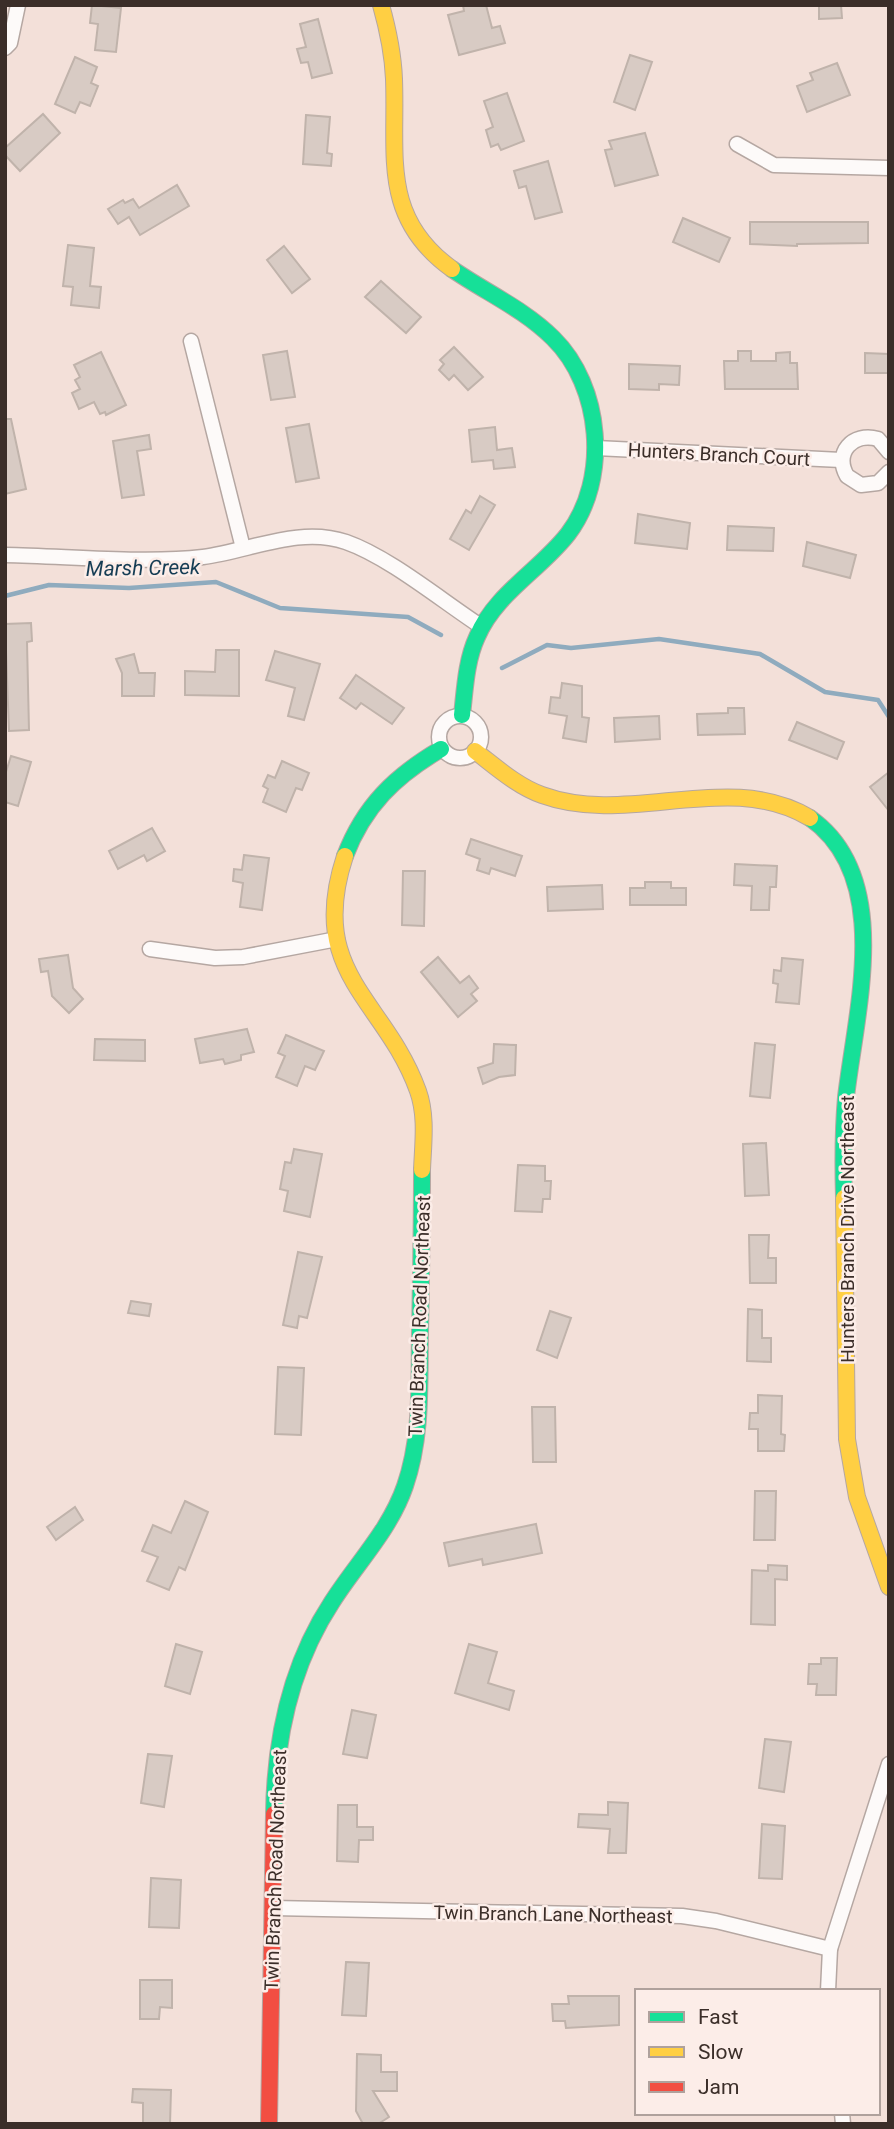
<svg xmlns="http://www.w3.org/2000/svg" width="894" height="2129" viewBox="0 0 894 2129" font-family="Roboto,sans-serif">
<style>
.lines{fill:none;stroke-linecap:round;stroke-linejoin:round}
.stream{stroke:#8fabbe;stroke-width:4.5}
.building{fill:#d8cbc4;stroke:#c0b3ab;stroke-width:2}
.street-casing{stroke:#b5a7a2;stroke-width:17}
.fast-casing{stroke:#b5a7a2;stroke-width:18}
.slow-casing{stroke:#b5a7a2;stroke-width:18}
.jam-casing{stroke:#b5a7a2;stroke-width:18}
.street{stroke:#fdfaf9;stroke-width:14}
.fast{stroke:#16e098;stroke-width:16}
.slow{stroke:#ffcf43;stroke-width:16}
.jam{stroke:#f24e42;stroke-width:16}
.labels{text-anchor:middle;stroke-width:5;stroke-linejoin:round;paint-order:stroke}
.street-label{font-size:19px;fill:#3b2e29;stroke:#fcede8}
.water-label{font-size:21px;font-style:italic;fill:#163d54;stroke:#fcede8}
</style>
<rect width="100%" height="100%" fill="#f3e0d9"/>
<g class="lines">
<g class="stream">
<polyline points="5,596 49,585 129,588 216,582 280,608 408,617 441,635"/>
<polyline points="502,668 547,645 571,648 659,639 760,654 825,692 878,700 889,717"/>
</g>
</g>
<g class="building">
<polygon points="92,5 121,8 116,52 95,50 98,24 90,23"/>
<polygon points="463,5 486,5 492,28 500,26 505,43 459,55 448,15 464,11"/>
<polygon points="819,5 841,5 842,18 819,19"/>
<polygon points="318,19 332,73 312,78 308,62 301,63 297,49 306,47 300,24"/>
<polygon points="630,55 652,62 635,110 614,102"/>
<polygon points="75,57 97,67 91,83 98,86 90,106 80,102 75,113 55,104"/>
<polygon points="837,63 850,95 807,112 797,86 813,80 810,73"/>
<polygon points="507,93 524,141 501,150 498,144 491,147 486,130 493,127 484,101"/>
<polygon points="43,114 60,133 20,171 5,155 5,148"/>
<polygon points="306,115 330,117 327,153 332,154 331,166 303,164"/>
<polygon points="645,133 658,175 615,186 605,150 612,149 609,141"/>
<polygon points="548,161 562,212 535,219 526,186 519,188 514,171"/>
<polygon points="177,185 189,206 140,235 129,217 118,224 108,209 123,200 125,203 133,199 139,208"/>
<polygon points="683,218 730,238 719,262 673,242"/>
<polygon points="750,222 868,222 868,243 797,244 797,246 750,244"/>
<polygon points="68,245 94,248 90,286 101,287 99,308 71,305 73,287 63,286"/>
<polygon points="284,246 310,279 292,293 267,260"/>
<polygon points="381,281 421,317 406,333 365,297"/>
<polygon points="454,347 483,377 468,390 454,375 449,380 439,370 444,364 440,360"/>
<polygon points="287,351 295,397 271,400 263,355"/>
<polygon points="738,351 751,351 751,361 776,361 776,353 790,352 790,363 797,363 798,389 725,389 724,361 738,361"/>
<polygon points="101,352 126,405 106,415 105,412 100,414 94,402 79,409 72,393 80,389 75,380 80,377 74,365"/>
<polygon points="865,353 889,354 889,373 865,373"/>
<polygon points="629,364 680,366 679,385 659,384 659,390 629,389"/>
<polygon points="5,419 11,419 26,489 5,494"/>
<polygon points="309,424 319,478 296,482 286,428"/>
<polygon points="495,427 497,450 512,448 515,467 494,469 493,460 472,462 469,430"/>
<polygon points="149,435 151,449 137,451 144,495 122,498 113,441"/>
<polygon points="480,496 495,505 469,550 450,539 466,510 471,513"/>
<polygon points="638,514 690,523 687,549 635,543"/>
<polygon points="728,526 774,528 773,551 727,550"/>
<polygon points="807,542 856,555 850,578 803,566"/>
<polygon points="31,623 32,641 27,642 29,730 9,731 5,624"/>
<polygon points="216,650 239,650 239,696 185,695 185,671 215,672"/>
<polygon points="275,651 320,664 304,720 288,716 295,688 266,680"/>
<polygon points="134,654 139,673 155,673 154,696 122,696 122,673 116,659"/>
<polygon points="356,675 404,708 392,724 361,703 356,709 340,698"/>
<polygon points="562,683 582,686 582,717 589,718 586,742 563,738 567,716 549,713 551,697 560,698"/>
<polygon points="728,708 744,708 745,734 698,735 697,714 728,713"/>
<polygon points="659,716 660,739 615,742 614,718"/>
<polygon points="797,722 844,742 837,759 789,740"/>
<polygon points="11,756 31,762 18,806 5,802 5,775"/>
<polygon points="282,761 309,773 302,790 296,788 286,812 263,802 268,789 263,786 268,775 275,778"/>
<polygon points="889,772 889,811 870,787"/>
<polygon points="152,828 165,851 147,861 144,855 118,869 109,851"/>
<polygon points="471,839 522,856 515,876 491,868 489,874 477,870 480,859 466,854"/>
<polygon points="244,855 269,858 262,910 240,907 243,883 233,881 234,869 242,870"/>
<polygon points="735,864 777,866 776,887 770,887 769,910 751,910 752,886 734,885"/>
<polygon points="403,871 425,871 424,926 402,925"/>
<polygon points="645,882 671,882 671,888 686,888 686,905 630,905 630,888 645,888"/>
<polygon points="602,885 603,909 548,911 547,887"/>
<polygon points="68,955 73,988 83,999 69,1013 52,996 48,971 41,972 39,959"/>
<polygon points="438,957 460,983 469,976 478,988 471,994 477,1001 458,1017 421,972"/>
<polygon points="782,958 803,960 799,1004 776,1002 778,984 773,983 774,970 781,971"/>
<polygon points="247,1029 254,1052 241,1055 241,1060 225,1064 223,1059 200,1063 195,1039"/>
<polygon points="286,1035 324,1051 315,1070 305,1066 297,1086 276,1077 285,1056 278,1053"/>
<polygon points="95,1039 145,1040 145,1061 94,1060"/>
<polygon points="755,1043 775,1045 770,1098 750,1096"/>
<polygon points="494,1044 516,1045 515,1075 499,1077 483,1084 478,1068 493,1063"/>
<polygon points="766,1143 769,1195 745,1196 743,1144"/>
<polygon points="294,1149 322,1154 310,1217 284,1211 288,1191 280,1189 285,1162 291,1163"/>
<polygon points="518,1165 545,1166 545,1181 551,1181 550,1199 543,1199 542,1212 515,1211"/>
<polygon points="749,1235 769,1235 768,1258 776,1258 776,1283 750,1283"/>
<polygon points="298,1252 322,1257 307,1318 299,1316 297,1328 283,1325"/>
<polygon points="131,1301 151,1304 149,1316 128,1313"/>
<polygon points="748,1309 762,1310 762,1338 771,1338 771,1362 747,1361"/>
<polygon points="550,1311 571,1318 557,1358 537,1350"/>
<polygon points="278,1367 304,1368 301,1435 275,1434"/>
<polygon points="758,1395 782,1396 781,1434 785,1435 784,1451 758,1451 758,1429 749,1429 750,1413 758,1413"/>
<polygon points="532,1407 555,1407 556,1462 533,1462"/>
<polygon points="755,1491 776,1491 775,1540 754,1540"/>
<polygon points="185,1501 208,1512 185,1570 179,1567 169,1590 147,1581 158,1557 142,1551 153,1525 171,1533"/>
<polygon points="75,1507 83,1520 56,1540 47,1527"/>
<polygon points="536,1524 542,1553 483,1565 482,1559 449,1566 444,1543"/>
<polygon points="768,1565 787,1566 787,1580 775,1579 775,1625 751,1624 752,1570 768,1571"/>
<polygon points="176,1644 202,1652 190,1694 165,1686"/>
<polygon points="469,1644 497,1652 488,1683 514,1691 509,1710 455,1693"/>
<polygon points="821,1658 837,1658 836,1695 816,1695 817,1684 808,1684 809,1664 821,1664"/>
<polygon points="352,1710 376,1715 367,1758 343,1754"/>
<polygon points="765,1739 791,1742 784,1792 759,1788"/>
<polygon points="148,1754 172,1756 164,1807 141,1803"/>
<polygon points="608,1802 628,1803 626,1853 608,1853 610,1829 578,1827 579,1814 608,1815"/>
<polygon points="338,1805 357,1805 357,1827 373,1827 373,1840 359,1840 358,1862 337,1861"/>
<polygon points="762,1824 785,1826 782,1879 759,1878"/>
<polygon points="151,1878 181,1880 179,1928 149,1927"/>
<polygon points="346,1962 369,1963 366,2016 342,2015"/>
<polygon points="140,1980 172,1980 172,2008 160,2007 159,2019 140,2019"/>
<polygon points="568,1996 619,1996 619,2025 566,2028 565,2021 553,2021 552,2004 569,2004"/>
<polygon points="357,2054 381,2055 381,2072 397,2072 397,2091 373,2091 389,2117 378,2124 363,2124 356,2111"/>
<polygon points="133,2089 171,2090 170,2124 143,2124 143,2103 132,2102"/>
</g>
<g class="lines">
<defs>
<g id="street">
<polyline points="5,48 10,43 18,5"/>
<polyline points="737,144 774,165 889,168"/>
<polyline points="191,341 243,548"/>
<polyline points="596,448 841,460"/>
<path d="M889,452L878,439C852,432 834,453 847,476L861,485L878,483L889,472"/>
<path d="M5,555C67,556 144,564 203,557C250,551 299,526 346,542C389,557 442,601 482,627"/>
<circle cx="460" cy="737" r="21"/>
<polyline points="150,949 215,958 243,957 337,939"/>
<polyline points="273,1908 682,1916 716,1921 830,1949"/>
<polyline points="828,1991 830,1949 889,1764"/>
<polyline points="842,2113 843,2124"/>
</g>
<g id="fast">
<path d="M452,269C485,292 524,309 553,338C602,386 610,479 568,534C540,570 495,594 477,637C466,661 465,689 462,715"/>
<path d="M810,818C894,877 856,1010 846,1097C843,1130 843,1164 844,1198"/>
<path d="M345,856C364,806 395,776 441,749"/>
<path d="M274,1814C275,1739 290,1666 332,1602C356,1564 390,1530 405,1486C422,1437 419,1386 420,1334C421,1280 422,1225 422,1170"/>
</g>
<g id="slow">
<path d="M381,5C388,30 393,53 394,79C397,155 380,217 452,269"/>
<path d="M475,751C496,767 517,786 542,795C630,827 728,769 810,818"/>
<path d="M345,856C306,974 385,999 418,1091C427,1116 423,1144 422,1170"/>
<polyline points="844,1198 847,1439 857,1497 889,1587"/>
</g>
<polyline id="jam" points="269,2124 274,1814"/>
</defs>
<use href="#street" class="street-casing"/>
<use href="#fast" class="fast-casing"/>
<use href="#slow" class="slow-casing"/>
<use href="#jam" class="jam-casing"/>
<use href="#street" class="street"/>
<use href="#fast" class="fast"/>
<use href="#slow" class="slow"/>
<use href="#jam" class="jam"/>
</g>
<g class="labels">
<g class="street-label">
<text transform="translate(719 454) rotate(3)" y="7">Hunters Branch Court</text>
<text transform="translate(847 1229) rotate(-90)" y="7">Hunters Branch Drive Northeast</text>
<text transform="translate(419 1316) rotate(-88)" y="7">Twin Branch Road Northeast</text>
<text transform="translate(275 1870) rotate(-88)" y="7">Twin Branch Road Northeast</text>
<text transform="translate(553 1914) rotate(1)" y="7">Twin Branch Lane Northeast</text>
</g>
<g class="water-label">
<text transform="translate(143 568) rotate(-1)" y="7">Marsh Creek</text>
</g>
</g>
<rect width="894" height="2129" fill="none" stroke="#3b2e29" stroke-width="14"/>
<rect x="635" y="1989" width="245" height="126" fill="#fcede8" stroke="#afa19c" stroke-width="2"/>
<rect x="649" y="2012" width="35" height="10" fill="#16e098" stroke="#afa19c" stroke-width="2"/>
<text x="698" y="2024" font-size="21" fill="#3b2e29">Fast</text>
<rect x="649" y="2047" width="35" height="10" fill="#ffcf43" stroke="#afa19c" stroke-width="2"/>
<text x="698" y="2059" font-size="21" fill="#3b2e29">Slow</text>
<rect x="649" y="2082" width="35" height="10" fill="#f24e42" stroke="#afa19c" stroke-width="2"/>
<text x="698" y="2094" font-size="21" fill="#3b2e29">Jam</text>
</svg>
